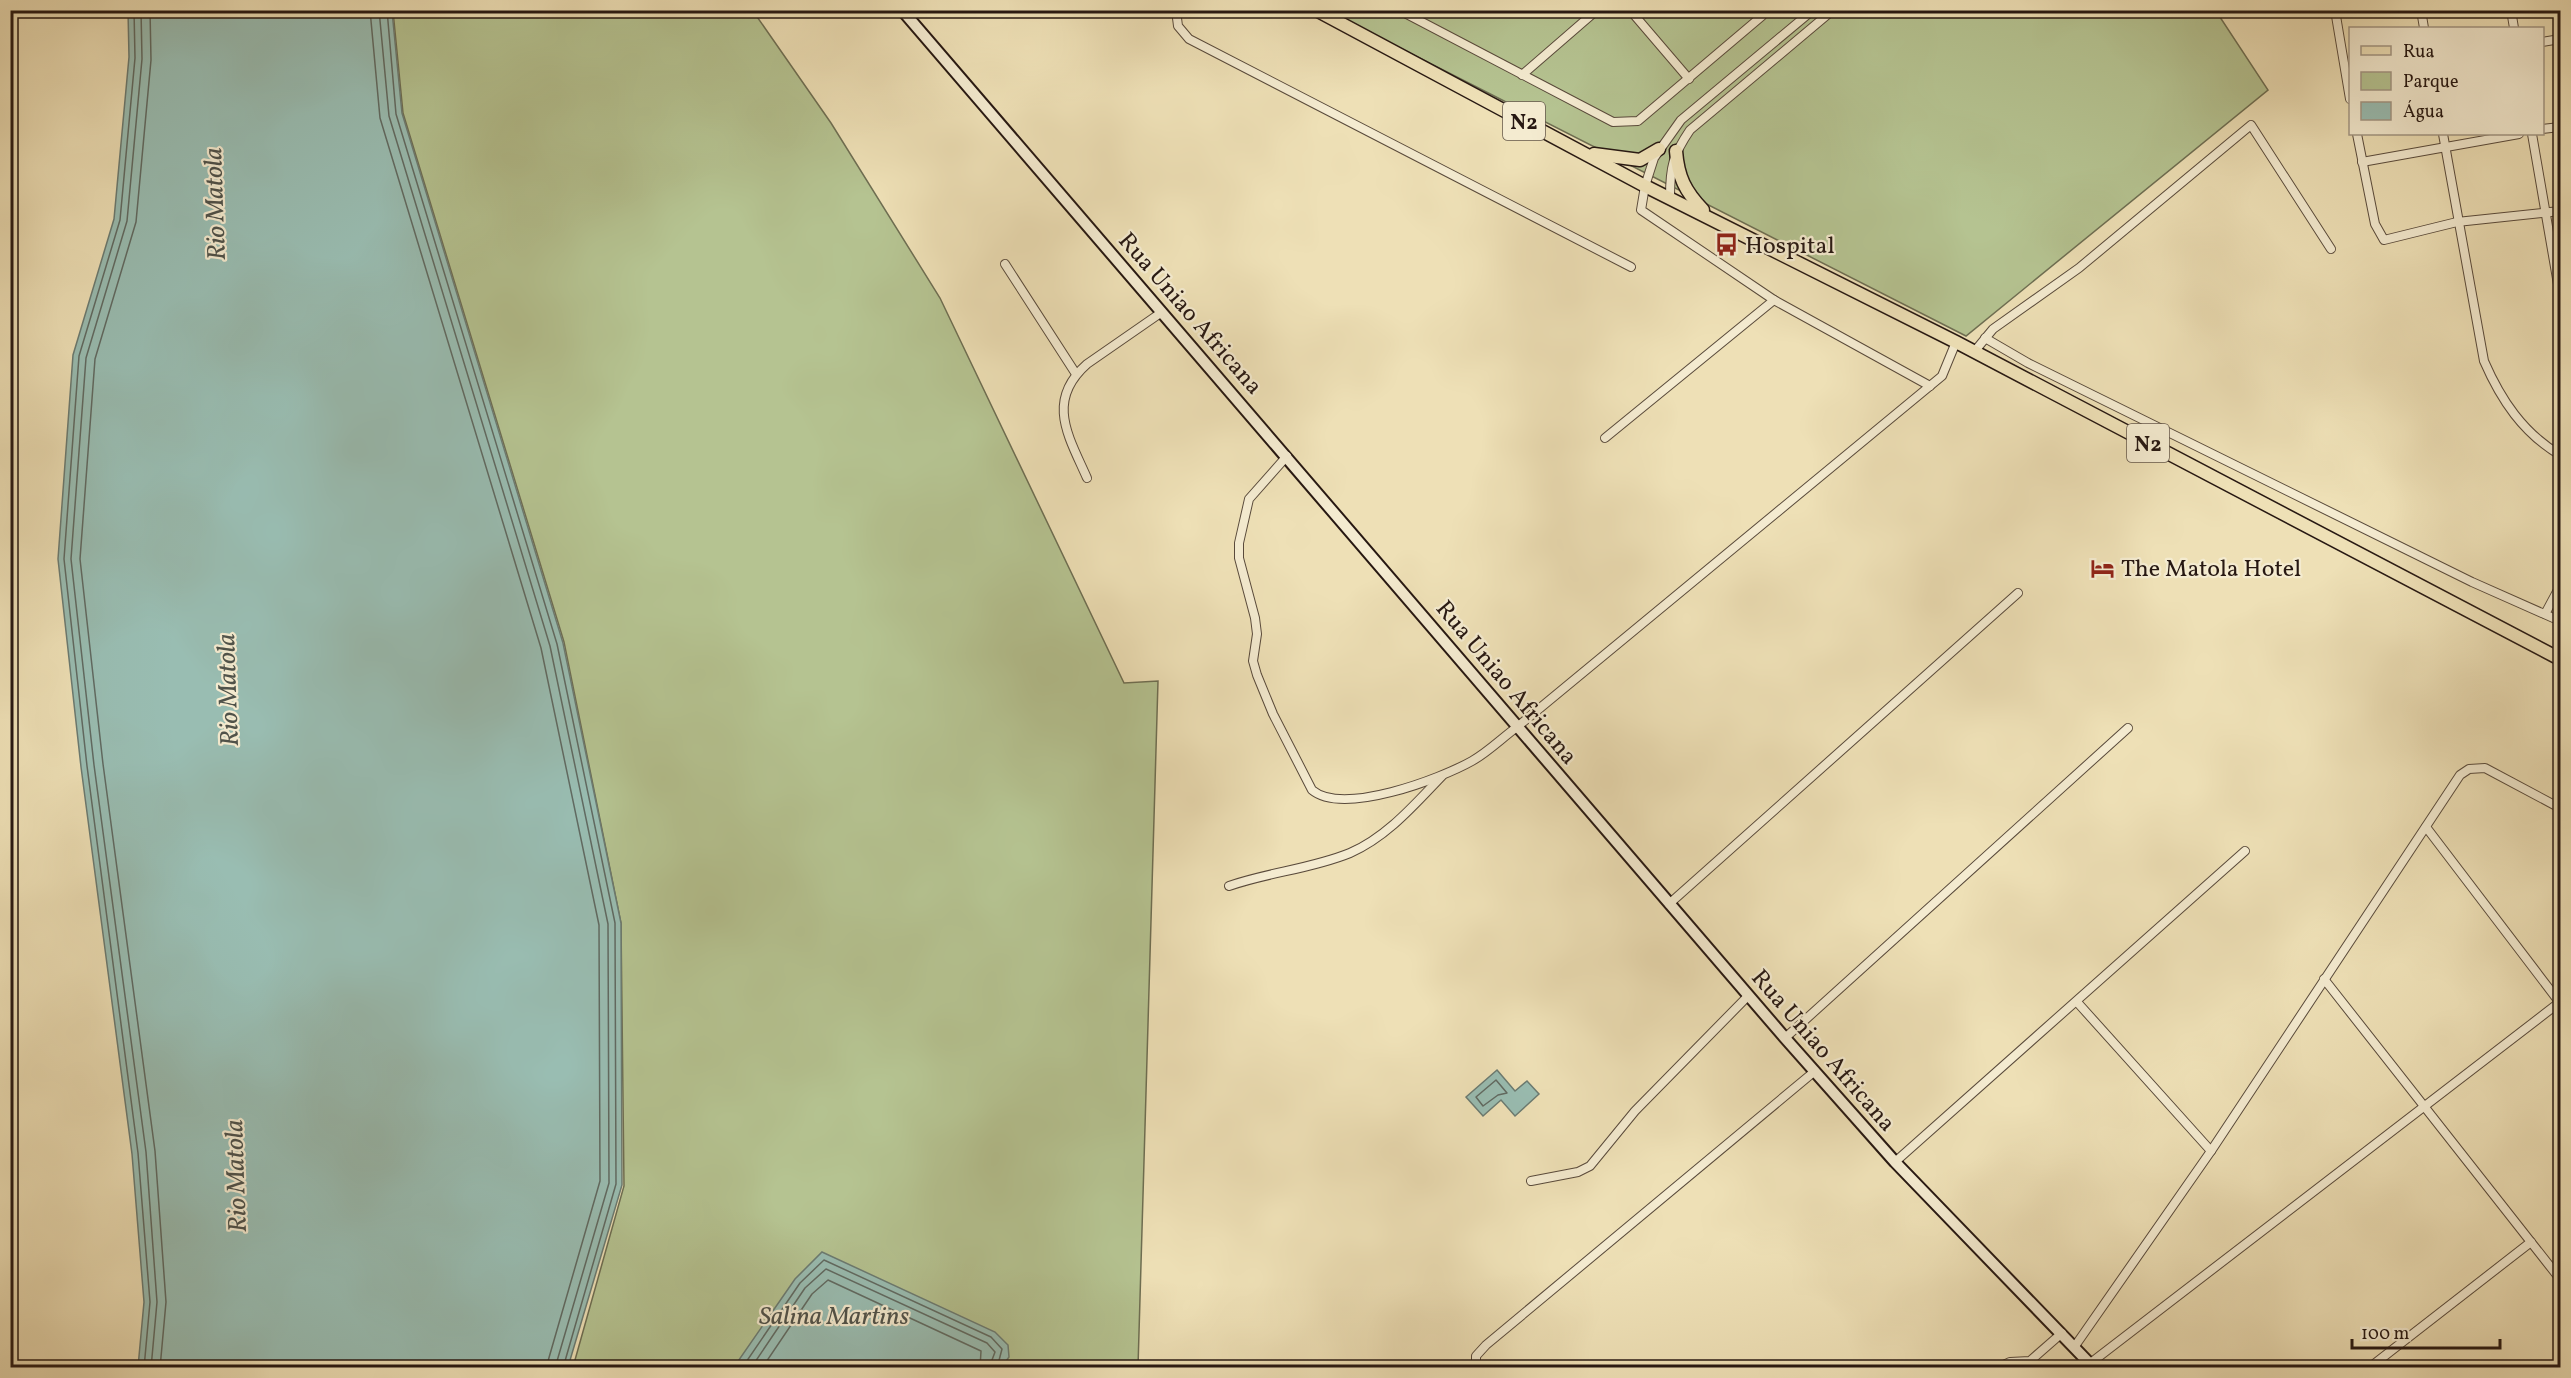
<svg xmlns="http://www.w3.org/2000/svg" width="2571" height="1378" viewBox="0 0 2571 1378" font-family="Vollkorn,serif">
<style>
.green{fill:#b5c391;stroke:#6e6e52;stroke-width:1.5}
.water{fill:#99bdb2;stroke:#6b7b72;stroke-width:1.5}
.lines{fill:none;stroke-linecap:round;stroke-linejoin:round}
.shore{stroke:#606a62;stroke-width:1.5}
.minor-casing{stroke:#594a3b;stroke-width:10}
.secondary-casing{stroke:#271812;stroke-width:14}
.primary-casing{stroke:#271812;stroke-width:15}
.minor{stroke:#f4ebd0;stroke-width:8}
.secondary{stroke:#f4ebd0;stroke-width:10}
.primary{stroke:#eee0b6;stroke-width:12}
.labels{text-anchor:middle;stroke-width:4.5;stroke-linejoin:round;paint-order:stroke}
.shield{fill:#f4ebd0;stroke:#64574b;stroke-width:1.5}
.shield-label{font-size:22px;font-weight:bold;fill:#271812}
.poi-label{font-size:24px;fill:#271812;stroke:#f4ebd0;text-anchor:start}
.street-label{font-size:24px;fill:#271812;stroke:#f4ebd0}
.water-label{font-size:26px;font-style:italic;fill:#4f524a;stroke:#f4ebd0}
</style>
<rect width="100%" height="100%" fill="#eee0b6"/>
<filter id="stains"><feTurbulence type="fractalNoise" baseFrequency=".00333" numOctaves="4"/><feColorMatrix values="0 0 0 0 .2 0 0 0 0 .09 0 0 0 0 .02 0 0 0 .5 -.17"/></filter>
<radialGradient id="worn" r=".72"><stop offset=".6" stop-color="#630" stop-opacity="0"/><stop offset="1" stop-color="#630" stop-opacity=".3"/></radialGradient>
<g class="green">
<polygon points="393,11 753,11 831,123 940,298 1124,683 1158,681 1138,1367 573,1367 624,1186 621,923 564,642 403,113"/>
<polygon points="1327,11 2216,11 2268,90 1966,336"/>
</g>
<g class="water">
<polygon points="128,11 392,11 402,113 563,643 621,923 622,1185 568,1367 138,1367 144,1302 132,1154 81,767 58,559 73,355 114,219 129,57"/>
<polygon points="1497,1070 1515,1091 1527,1081 1539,1094 1515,1116 1501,1100 1483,1116 1466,1097"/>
<polygon points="822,1252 995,1332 1008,1345 1009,1357 1001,1368 734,1367 795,1279"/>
</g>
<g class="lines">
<g class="shore">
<polyline points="134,10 135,58 120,220 79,356 64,559 87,766 138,1153 150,1302 144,1368"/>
<polyline points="141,10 142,59 127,221 86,358 71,559 94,765 146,1152 157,1302 151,1368"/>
<polyline points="150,10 151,60 136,222 95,359 80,559 103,764 155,1151 166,1302 160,1368"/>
<polyline points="370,10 380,118 541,648 599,925 600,1181 546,1368"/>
<polyline points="379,10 389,116 550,646 608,924 609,1183 555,1368"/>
<polyline points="387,10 396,114 557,644 615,923 616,1184 563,1368"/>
<polygon points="1496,1080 1507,1093 1498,1095 1483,1106 1476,1097"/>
<polyline points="742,1368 800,1283 824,1260 991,1337 1002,1349 997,1368"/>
<polyline points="751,1368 805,1288 826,1269 987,1343 995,1352 989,1368"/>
<polyline points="762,1368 812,1294 828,1280 981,1351 980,1368"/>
</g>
<defs>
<g id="minor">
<polyline points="1176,10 1178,26 1189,39 1631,267"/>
<polyline points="1399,10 1613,122 1638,121 1762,16"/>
<polyline points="1630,10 1689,79"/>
<polyline points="1813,10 1681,120 1654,158 1645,186 1641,210 1774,300 1930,386"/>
<polyline points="2335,10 2350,99"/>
<polyline points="2421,10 2424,28"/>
<polyline points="2511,10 2514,28"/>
<polyline points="2542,42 2560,39"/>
<polyline points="1522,75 1597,10"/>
<polyline points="2542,129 2560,127"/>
<polyline points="2357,134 2375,224 2384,240 2457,222 2560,211"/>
<path d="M2443,134L2484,361C2501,400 2523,433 2560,455"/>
<polyline points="2532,134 2560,296"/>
<polyline points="2362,162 2519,134"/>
<path d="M1670,197C1670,167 1673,155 1690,130L1833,10"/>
<polyline points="1005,264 1076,374"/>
<polyline points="1985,338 2028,363 2472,582 2560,621"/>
<polyline points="1974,352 1993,329 2079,268 2251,125 2331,249"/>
<polyline points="1605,438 1774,300"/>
<path d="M1287,456L1249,499L1239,543V558L1255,618L1257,634L1253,661L1257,675L1273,714L1312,790C1343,816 1440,779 1472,761C1488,752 1502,738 1517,727L1942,376L1956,342"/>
<path d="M1087,478C1069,437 1045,401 1087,364L1162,312"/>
<polyline points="2545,614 2560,586"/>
<polyline points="2426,827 2560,1003"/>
<path d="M1229,886C1269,872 1311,869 1350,853C1387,837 1415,804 1442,776"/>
<polyline points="1669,904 2018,593"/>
<polyline points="2324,979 2560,1279"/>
<polyline points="2077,1002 2211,1151"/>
<polyline points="1785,1038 2128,728"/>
<polyline points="1895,1162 2245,851"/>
<polyline points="1531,1181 1578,1172 1590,1166 1635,1111 1748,996"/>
<polyline points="2075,1346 2211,1151 2460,775 2469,769 2485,768 2560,808"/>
<polyline points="2088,1365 2560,1002"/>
<polyline points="1476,1368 1476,1356 1486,1345 1815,1071"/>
<polyline points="1997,1368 2010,1362 2030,1361 2062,1333"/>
<polyline points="2369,1368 2531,1242"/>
</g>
<polyline id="secondary" points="902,10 1785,1038 1895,1162 2094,1368"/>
<g id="primary">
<polyline points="1316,10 1645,186 1956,342 2560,659"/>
<path d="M1676,151C1678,177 1685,191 1703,210"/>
<polyline points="1594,154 1640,160 1659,149"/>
</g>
</defs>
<use href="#minor" class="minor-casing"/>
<use href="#secondary" class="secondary-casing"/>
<use href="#primary" class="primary-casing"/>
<use href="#minor" class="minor"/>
<use href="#secondary" class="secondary"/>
<use href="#primary" class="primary"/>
</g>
<defs>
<symbol id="bus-bare" viewBox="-9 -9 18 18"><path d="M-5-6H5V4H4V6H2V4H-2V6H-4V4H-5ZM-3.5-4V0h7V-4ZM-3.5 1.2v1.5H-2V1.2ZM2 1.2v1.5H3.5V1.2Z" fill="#8f2418" stroke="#f4ebd0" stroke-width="2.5" paint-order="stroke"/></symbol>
<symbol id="hotel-bare" viewBox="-9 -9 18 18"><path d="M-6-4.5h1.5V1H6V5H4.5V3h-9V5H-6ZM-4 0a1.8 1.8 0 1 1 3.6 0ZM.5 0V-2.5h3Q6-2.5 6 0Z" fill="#8f2418" stroke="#f4ebd0" stroke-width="2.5" paint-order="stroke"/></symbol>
</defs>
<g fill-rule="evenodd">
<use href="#bus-bare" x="1710" y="228" width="33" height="33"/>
<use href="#hotel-bare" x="2086" y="552" width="33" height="33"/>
</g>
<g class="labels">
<g class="shield">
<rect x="1503" y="102" width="42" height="38" rx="4.5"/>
<rect x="2127" y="424" width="42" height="38" rx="4.5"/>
</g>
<g class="shield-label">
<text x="1524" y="129">N2</text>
<text x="2148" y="451">N2</text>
</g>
<g class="poi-label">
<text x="1745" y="253">Hospital</text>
<text x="2121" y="576">The Matola Hotel</text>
</g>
<g class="street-label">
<text transform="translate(1191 313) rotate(49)" y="8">Rua Uniao Africana</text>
<text transform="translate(1507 682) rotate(50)" y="8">Rua Uniao Africana</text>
<text transform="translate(1824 1050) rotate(49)" y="8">Rua Uniao Africana</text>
</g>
<g class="water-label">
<text transform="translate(214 204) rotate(-92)" y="9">Rio Matola</text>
<text transform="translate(227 690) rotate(-92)" y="9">Rio Matola</text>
<text transform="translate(235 1176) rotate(-92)" y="9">Rio Matola</text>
<text x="834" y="1324">Salina Martins</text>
</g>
</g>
<rect width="2571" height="1378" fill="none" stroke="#eee0b6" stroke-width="36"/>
<rect x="12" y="12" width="2547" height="1354" fill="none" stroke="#271812" stroke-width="3"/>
<rect x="18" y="18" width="2535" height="1342" fill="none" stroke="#271812" stroke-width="1.5"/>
<rect x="2349" y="27" width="195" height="108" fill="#f4ebd0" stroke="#a29784" stroke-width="1.5"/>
<rect x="2361" y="46" width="30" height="9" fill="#eee0b6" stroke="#a29784" stroke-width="1.5"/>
<text x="2403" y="57" font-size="18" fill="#271812">Rua</text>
<rect x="2361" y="72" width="30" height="18" fill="#b5c391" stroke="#a29784" stroke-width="1.5"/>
<text x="2403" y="87" font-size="18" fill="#271812">Parque</text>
<rect x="2361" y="102" width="30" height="18" fill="#99bdb2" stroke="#a29784" stroke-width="1.5"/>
<text x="2403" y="117" font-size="18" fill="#271812">Água</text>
<path d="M2352 1339v9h148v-9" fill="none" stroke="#271812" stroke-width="3"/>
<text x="2361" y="1339" font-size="18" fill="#271812" stroke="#f4ebd0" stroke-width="4.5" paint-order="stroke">100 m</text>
<rect width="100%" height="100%" filter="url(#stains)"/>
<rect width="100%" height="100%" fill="url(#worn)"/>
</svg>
